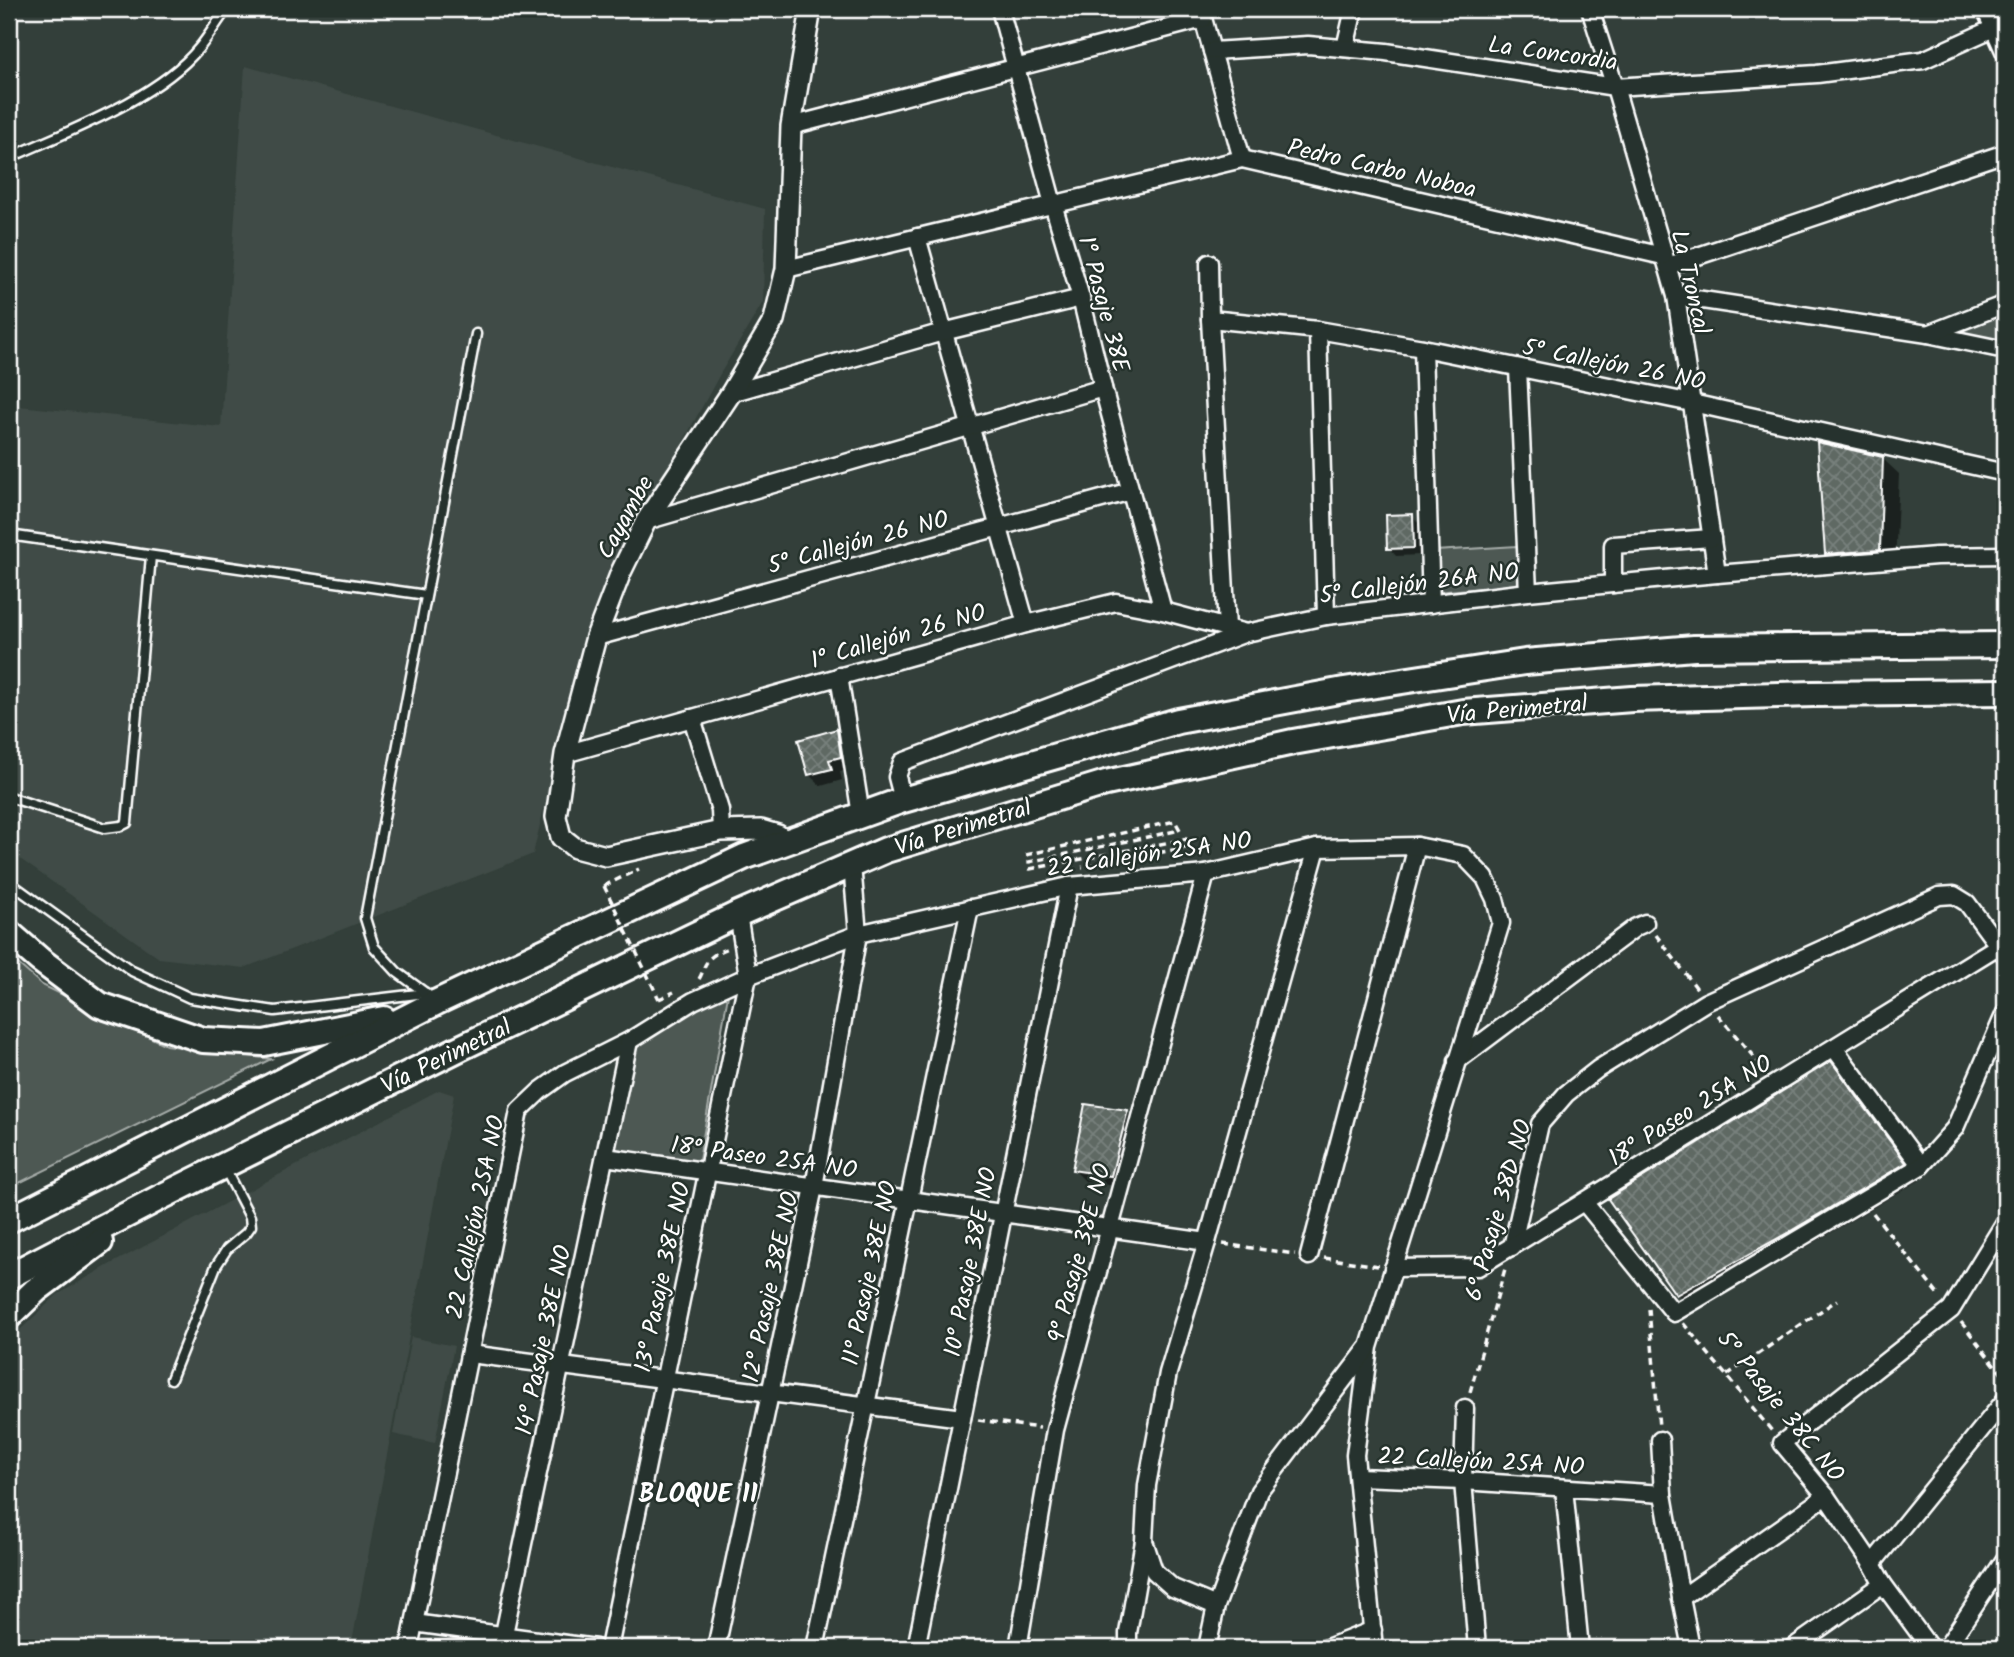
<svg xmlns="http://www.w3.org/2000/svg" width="2014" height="1657" viewBox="0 0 2014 1657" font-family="Kalam,sans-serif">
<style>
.built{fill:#404c47}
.green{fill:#4d5853;stroke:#a6aca9;stroke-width:2}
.shadow{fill:#0007}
.building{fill:url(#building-cross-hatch);stroke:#fff;stroke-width:2}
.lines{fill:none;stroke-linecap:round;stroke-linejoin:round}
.service-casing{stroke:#fff;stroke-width:13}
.minor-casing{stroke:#fff;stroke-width:21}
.tertiary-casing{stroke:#fff;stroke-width:24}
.trunk-casing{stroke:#fff;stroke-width:30}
.path{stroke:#fff;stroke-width:3.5;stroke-dasharray:7 5;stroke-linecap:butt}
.service{stroke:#26332d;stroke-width:8}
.minor{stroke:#26332d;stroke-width:16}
.tertiary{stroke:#26332d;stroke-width:19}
.trunk{stroke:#26332d;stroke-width:24}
.path-bridge{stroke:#fff;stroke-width:3.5;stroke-dasharray:7 5;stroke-linecap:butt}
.labels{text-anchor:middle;stroke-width:5;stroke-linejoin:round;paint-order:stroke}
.street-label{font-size:24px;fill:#fff;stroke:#26332d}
.neighbourhood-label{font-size:26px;font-weight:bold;fill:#fff;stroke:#26332d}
</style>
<defs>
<pattern id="building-cross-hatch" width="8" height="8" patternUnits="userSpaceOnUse" patternTransform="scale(1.75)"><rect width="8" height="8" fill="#5f6964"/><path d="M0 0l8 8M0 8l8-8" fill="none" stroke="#77807b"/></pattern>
</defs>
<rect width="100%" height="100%" fill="#333f3a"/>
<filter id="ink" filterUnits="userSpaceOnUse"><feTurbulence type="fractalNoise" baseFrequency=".0143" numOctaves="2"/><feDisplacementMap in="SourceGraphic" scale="14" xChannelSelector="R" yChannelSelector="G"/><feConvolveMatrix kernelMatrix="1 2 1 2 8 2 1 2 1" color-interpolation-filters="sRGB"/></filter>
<g filter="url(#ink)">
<g class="built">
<polygon points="245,66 765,209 763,302 720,374 679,449 634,525 606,580 584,640 533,854 244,968 159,958 9,851 9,405 221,427"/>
<polygon points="439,1090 454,1095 351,1648 9,1648 9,1345 20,1330 57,1295 109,1265"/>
<polygon points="411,1337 454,1346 435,1443 393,1434"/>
</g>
<g class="green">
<polygon points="2005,309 2005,345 1944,333"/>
<polygon points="1517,546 1518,585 1435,592 1435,551"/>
<polygon points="9,956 42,985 166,1045 271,1059 9,1188"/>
<polygon points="722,995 728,995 698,1166 614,1154 634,1044"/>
</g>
<g class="shadow">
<polygon points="1882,458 1899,474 1895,566 1842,570 1826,554"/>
<polygon points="1412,516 1420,524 1421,555 1396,556 1389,548"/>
<polygon points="836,731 848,743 852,769 840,772 842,780 821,786 809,775"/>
<polygon points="1831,1064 1847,1080 1920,1180 1805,1248 1693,1310 1677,1294"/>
<polygon points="1127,1112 1138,1123 1123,1187 1086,1182 1074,1170"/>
</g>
<g class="building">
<polygon points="1817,442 1883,457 1880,550 1825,554"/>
<polygon points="1413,514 1414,548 1387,549 1386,515"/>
<polygon points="837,729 841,757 829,760 832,769 808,775 798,740"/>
<polygon points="1831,1061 1906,1163 1789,1232 1676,1295 1608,1199"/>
<polygon points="1085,1104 1128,1110 1111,1176 1072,1170"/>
</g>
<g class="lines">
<defs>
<g id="service">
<path d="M9,158C68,131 157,99 199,48C209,36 217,22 227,9"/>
<polyline points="9,535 426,595"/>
<polyline points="9,797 105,828 121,826 127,823 151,556"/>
<polyline points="9,882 132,971 190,998 275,1011 426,993"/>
<polyline points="435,1000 397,972 374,947 365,918 476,334"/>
<polyline points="171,1379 216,1266 227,1249 246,1233 251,1226 250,1217 225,1169"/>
</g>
<g id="minor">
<polyline points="1000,9 1053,204 1081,298 1103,388 1163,611"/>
<polyline points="1590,9 1615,87 1676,296 1717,574"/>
<polyline points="1985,9 2005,53"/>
<polyline points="1201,11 1242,159"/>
<polyline points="1345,48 1354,9"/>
<polyline points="1212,51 1308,45 1386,52 1615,87 1817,74 1923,60 2005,23"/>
<polyline points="791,126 1203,19"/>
<polyline points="917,237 1026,624"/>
<polyline points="1209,263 1210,319 1227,628"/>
<polyline points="1668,266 2005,153"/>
<polyline points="786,269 1242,159 1663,256"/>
<polyline points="1676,296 1928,334 2005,350"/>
<polyline points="1210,319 1318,330 1423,348 1692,403 2005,473"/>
<polyline points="1318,330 1326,616"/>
<polyline points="1928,334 2005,304"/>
<polyline points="1423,348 1431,604"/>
<polyline points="1518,368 1528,592"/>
<polyline points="731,393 943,332 1081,298"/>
<polyline points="646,521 1103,388"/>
<polyline points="1613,584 1613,545 1712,538"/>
<polyline points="596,637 1131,491"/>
<polyline points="839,676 861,815"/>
<polyline points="692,718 720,810 721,831"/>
<polyline points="565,754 1026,624 1116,602 1163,611 1246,633"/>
<polyline points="903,800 897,777 902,762 1246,633 1326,616 1528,592 1717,574 1936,556 2005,555"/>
<polyline points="1834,1048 1921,1166"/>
<polyline points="1457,1061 1636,927 1645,923"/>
<polyline points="605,1157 1207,1242"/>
<polyline points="1584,1202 1674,1313 1921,1166 1955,1128 2005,1013"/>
<polyline points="1512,1247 1540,1124 1566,1094 1598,1069 1706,1002 1939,896 1954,895 1967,903 2005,955"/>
<polyline points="1309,1256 1417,846"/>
<polyline points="1393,1268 1478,1267 1998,946"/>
<polyline points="470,1354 962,1418"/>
<polyline points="1465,1408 1463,1481 1477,1648"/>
<polyline points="1660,1440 1663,1494 1681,1598 1691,1648"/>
<polyline points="1358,1477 1463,1481 1663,1494"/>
<polyline points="1564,1488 1580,1648"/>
<polyline points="1145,1544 1154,1571 1173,1588 1216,1606"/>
<polyline points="1872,1564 2005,1400"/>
<polyline points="1681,1598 1826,1496"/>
<polyline points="414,1623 596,1648"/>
<polyline points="409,1648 519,1111 540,1091 565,1073 629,1041 693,1001 748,976 858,934 1069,886 1206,874 1317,848 1417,846 1463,855 1485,878 1495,899 1501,923 1369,1347 1355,1455 1374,1648"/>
<polyline points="501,1648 629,1041"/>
<polyline points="609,1648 748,976 738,914"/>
<polyline points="716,1648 814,1187 858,934 852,865"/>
<polyline points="815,1648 970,908"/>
<polyline points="916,1648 1069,886"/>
<polyline points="1018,1648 1055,1430 1206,874"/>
<polyline points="1128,1648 1128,1633 1144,1541 1147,1485 1168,1373 1207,1242 1317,848"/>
<polyline points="1207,1648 1216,1606 1259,1491 1367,1349"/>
<polyline points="1327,1648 1373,1630"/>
<polyline points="1792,1648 1883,1584"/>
<polyline points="1930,1648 1883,1584 1872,1564 1826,1496 1782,1443 1951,1310 2005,1222"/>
<polyline points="1946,1648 2005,1559"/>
</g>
<polyline id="tertiary" points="786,841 778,835 761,830 721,831 606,856 575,848 561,837 556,817 565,754 596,637 621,572 646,521 731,393 774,320 786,269 791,126 811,9"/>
<g id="trunk">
<polyline points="9,933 40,960 100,1005 203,1040 264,1043 384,1019"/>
<polyline points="9,1220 437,1002 744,857 903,800 1178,721 1344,690 1525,662 1694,648 2005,645"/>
<polyline points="9,1276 161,1197 458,1049 738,914 886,850 1106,783 1293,742 1463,712 1632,699 1813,694 2005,692"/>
<polyline points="9,1316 36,1290 100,1242"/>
</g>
</defs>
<use href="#service" class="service-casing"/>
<use href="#minor" class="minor-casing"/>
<use href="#tertiary" class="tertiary-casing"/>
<use href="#trunk" class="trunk-casing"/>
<g class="path">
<polyline points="1026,855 1175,821 1180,830 1029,862 1030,869 1186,839 1189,847 1082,867"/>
<polyline points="604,886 639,869"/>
<polyline points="1656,935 1698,990"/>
<path d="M699,979C703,973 703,967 707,962C711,955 721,951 728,948"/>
<polyline points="659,999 674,992"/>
<polyline points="1718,1015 1765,1070"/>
<polyline points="1873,1213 1940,1297"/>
<polyline points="1223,1244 1295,1254"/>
<polyline points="1324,1258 1378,1266"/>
<polyline points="1649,1309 1659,1427"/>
<polyline points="1961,1322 2005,1378"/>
<polyline points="1683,1323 1772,1431"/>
<polyline points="1727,1375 1837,1300"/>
<polyline points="1470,1392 1505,1269"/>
<polyline points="978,1420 1040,1428"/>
</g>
<use href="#service" class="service"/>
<use href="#minor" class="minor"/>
<use href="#tertiary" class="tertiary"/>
<use href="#trunk" class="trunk"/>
<polyline class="path-bridge" points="604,886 659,999"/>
</g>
</g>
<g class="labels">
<g class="street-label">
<text transform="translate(1553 53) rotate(8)" y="8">La Concordia</text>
<text transform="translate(1382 168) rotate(13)" y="8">Pedro Carbo Noboa</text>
<text transform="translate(1691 282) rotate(77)" y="8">La Troncal</text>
<text transform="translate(1104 304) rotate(75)" y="8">1° Pasaje 38E</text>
<text transform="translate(1614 364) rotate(11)" y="8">5° Callejón 26 NO</text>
<text transform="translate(625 517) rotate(-61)" y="8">Cayambe</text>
<text transform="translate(858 542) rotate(-15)" y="8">5° Callejón 26 NO</text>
<text transform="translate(1419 583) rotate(-7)" y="8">5° Callejón 26A NO</text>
<text transform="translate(898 636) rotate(-16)" y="8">1° Callejón 26 NO</text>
<text transform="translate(1517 709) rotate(-5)" y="8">Vía Perimetral</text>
<text transform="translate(963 827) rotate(-17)" y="8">Vía Perimetral</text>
<text transform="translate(1149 854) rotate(-8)" y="8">22 Callejón 25A NO</text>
<text transform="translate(446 1056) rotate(-26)" y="8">Vía Perimetral</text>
<text transform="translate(1690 1110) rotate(-32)" y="8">18° Paseo 25A NO</text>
<text transform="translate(764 1157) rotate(8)" y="8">18° Paseo 25A NO</text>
<text transform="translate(1498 1210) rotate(-74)" y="8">6° Pasaje 38D NO</text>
<text transform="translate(475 1217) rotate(-78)" y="8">22 Callejón 25A NO</text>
<text transform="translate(1079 1253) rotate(-75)" y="8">9° Pasaje 38E NO</text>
<text transform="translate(970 1262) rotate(-79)" y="8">10° Pasaje 38E NO</text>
<text transform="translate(869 1273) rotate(-78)" y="8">11° Pasaje 38E NO</text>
<text transform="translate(662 1277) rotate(-78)" y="8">13° Pasaje 38E NO</text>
<text transform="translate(770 1287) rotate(-78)" y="8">12° Pasaje 38E NO</text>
<text transform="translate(543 1340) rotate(-78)" y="8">14° Pasaje 38E NO</text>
<text transform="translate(1781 1406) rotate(51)" y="8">5° Pasaje 38C NO</text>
<text transform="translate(1481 1461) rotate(3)" y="8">22 Callejón 25A NO</text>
</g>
<g class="neighbourhood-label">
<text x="698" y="1502">BLOQUE 11</text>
</g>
</g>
<rect width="2014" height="1657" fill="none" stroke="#26332d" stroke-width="35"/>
<rect x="18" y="18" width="1979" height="1622" fill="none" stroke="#fff" stroke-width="2.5" filter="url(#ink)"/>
</svg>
